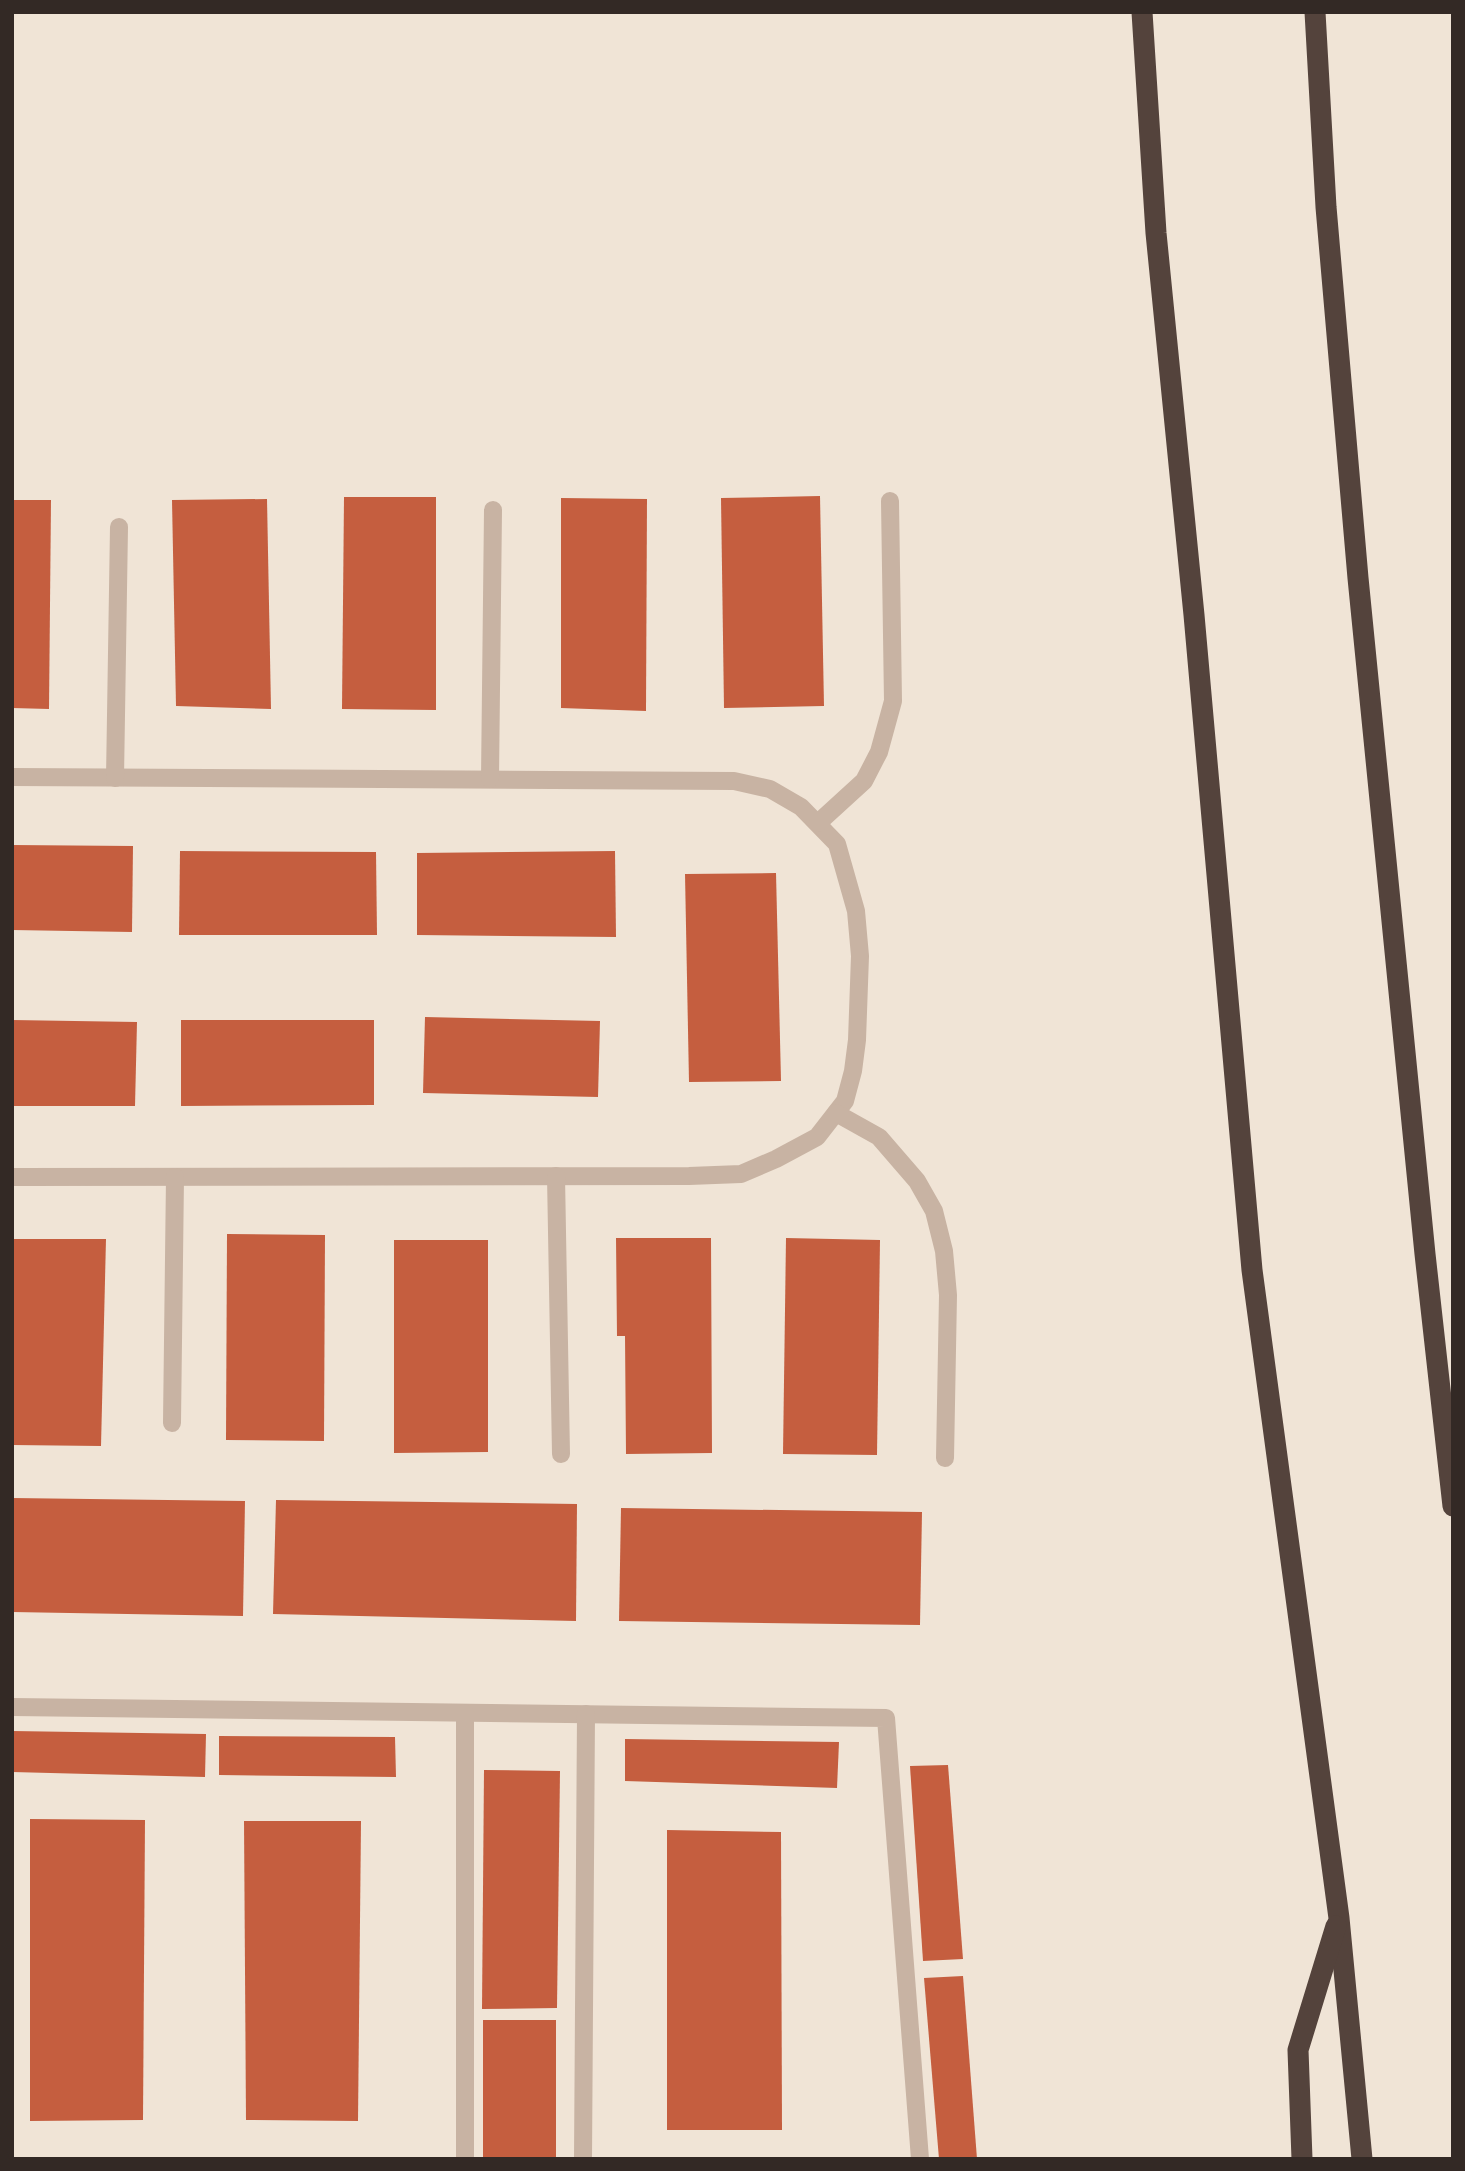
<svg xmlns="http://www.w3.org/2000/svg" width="1465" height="2171" viewBox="0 0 1465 2171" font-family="Roboto,sans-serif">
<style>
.building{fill:#c55e3f}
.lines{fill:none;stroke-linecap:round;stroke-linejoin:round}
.lane{stroke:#c8b3a3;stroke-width:18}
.highway{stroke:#54433c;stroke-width:21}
</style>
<rect width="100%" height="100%" fill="#f0e4d6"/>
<g class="building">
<polygon points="820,496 824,706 724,708 721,498"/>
<polygon points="344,497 436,497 436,710 342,709"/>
<polygon points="561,498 647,499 646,711 561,708"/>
<polygon points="267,499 271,709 176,706 172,500"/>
<polygon points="12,500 51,500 49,709 12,708"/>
<polygon points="12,845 133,846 132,932 12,930"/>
<polygon points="180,851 376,852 377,935 179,935"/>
<polygon points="615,851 616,937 417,935 417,853"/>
<polygon points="776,873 781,1081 689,1082 685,874"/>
<polygon points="425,1017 600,1021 598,1097 423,1093"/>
<polygon points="12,1020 137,1022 135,1106 12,1106"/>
<polygon points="181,1020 374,1020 374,1105 181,1106"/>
<polygon points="227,1234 325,1235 324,1441 226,1440"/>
<polygon points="616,1238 711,1238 712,1453 626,1454 625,1336 617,1336"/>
<polygon points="786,1238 880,1240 877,1455 783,1454"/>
<polygon points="12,1239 106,1239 101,1446 12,1445"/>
<polygon points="394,1240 488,1240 488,1452 394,1453"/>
<polygon points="12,1498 245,1501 243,1616 12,1612"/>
<polygon points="276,1500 577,1504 576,1621 273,1614"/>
<polygon points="621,1508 922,1512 920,1625 619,1621"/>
<polygon points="12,1731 206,1734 205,1777 12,1772"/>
<polygon points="219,1736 395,1737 396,1777 219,1775"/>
<polygon points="625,1739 839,1742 837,1788 625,1781"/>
<polygon points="948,1765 963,1959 923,1961 910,1766"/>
<polygon points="484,1770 560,1771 557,2008 482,2009"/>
<polygon points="30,1819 145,1820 143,2120 30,2121"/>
<polygon points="244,1821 361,1821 358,2121 246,2120"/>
<polygon points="667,1830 781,1832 782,2130 667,2130"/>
<polygon points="963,1976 977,2159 939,2159 924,1978"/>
<rect x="483" y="2020" width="73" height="139"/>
</g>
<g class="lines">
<g class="lane">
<polyline points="12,777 734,781 770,789 801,807 837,844 856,911 860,956 857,1040 853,1071 845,1101 817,1137 776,1159 741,1174 689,1176 12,1177"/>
<polyline points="115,778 119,527"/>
<polyline points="490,779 493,510"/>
<polyline points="818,823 864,781 879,752 893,701 890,501"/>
<polyline points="836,1113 879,1137 917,1181 934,1211 944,1251 948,1295 945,1458"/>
<polyline points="556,1176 561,1454"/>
<polyline points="172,1423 175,1177"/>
<polyline points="12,1707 886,1718 920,2159"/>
<polyline points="465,1713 465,2159"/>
<polyline points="583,2159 586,1714"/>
</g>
<g class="highway">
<polyline points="1142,12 1156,233 1194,615 1252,1270 1339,1918 1362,2159"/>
<polyline points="1315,12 1326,207 1358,578 1425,1254 1453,1506"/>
<polyline points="1302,2159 1298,2050 1336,1926"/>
</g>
</g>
<rect width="1465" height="2171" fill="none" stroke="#332925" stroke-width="28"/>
</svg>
